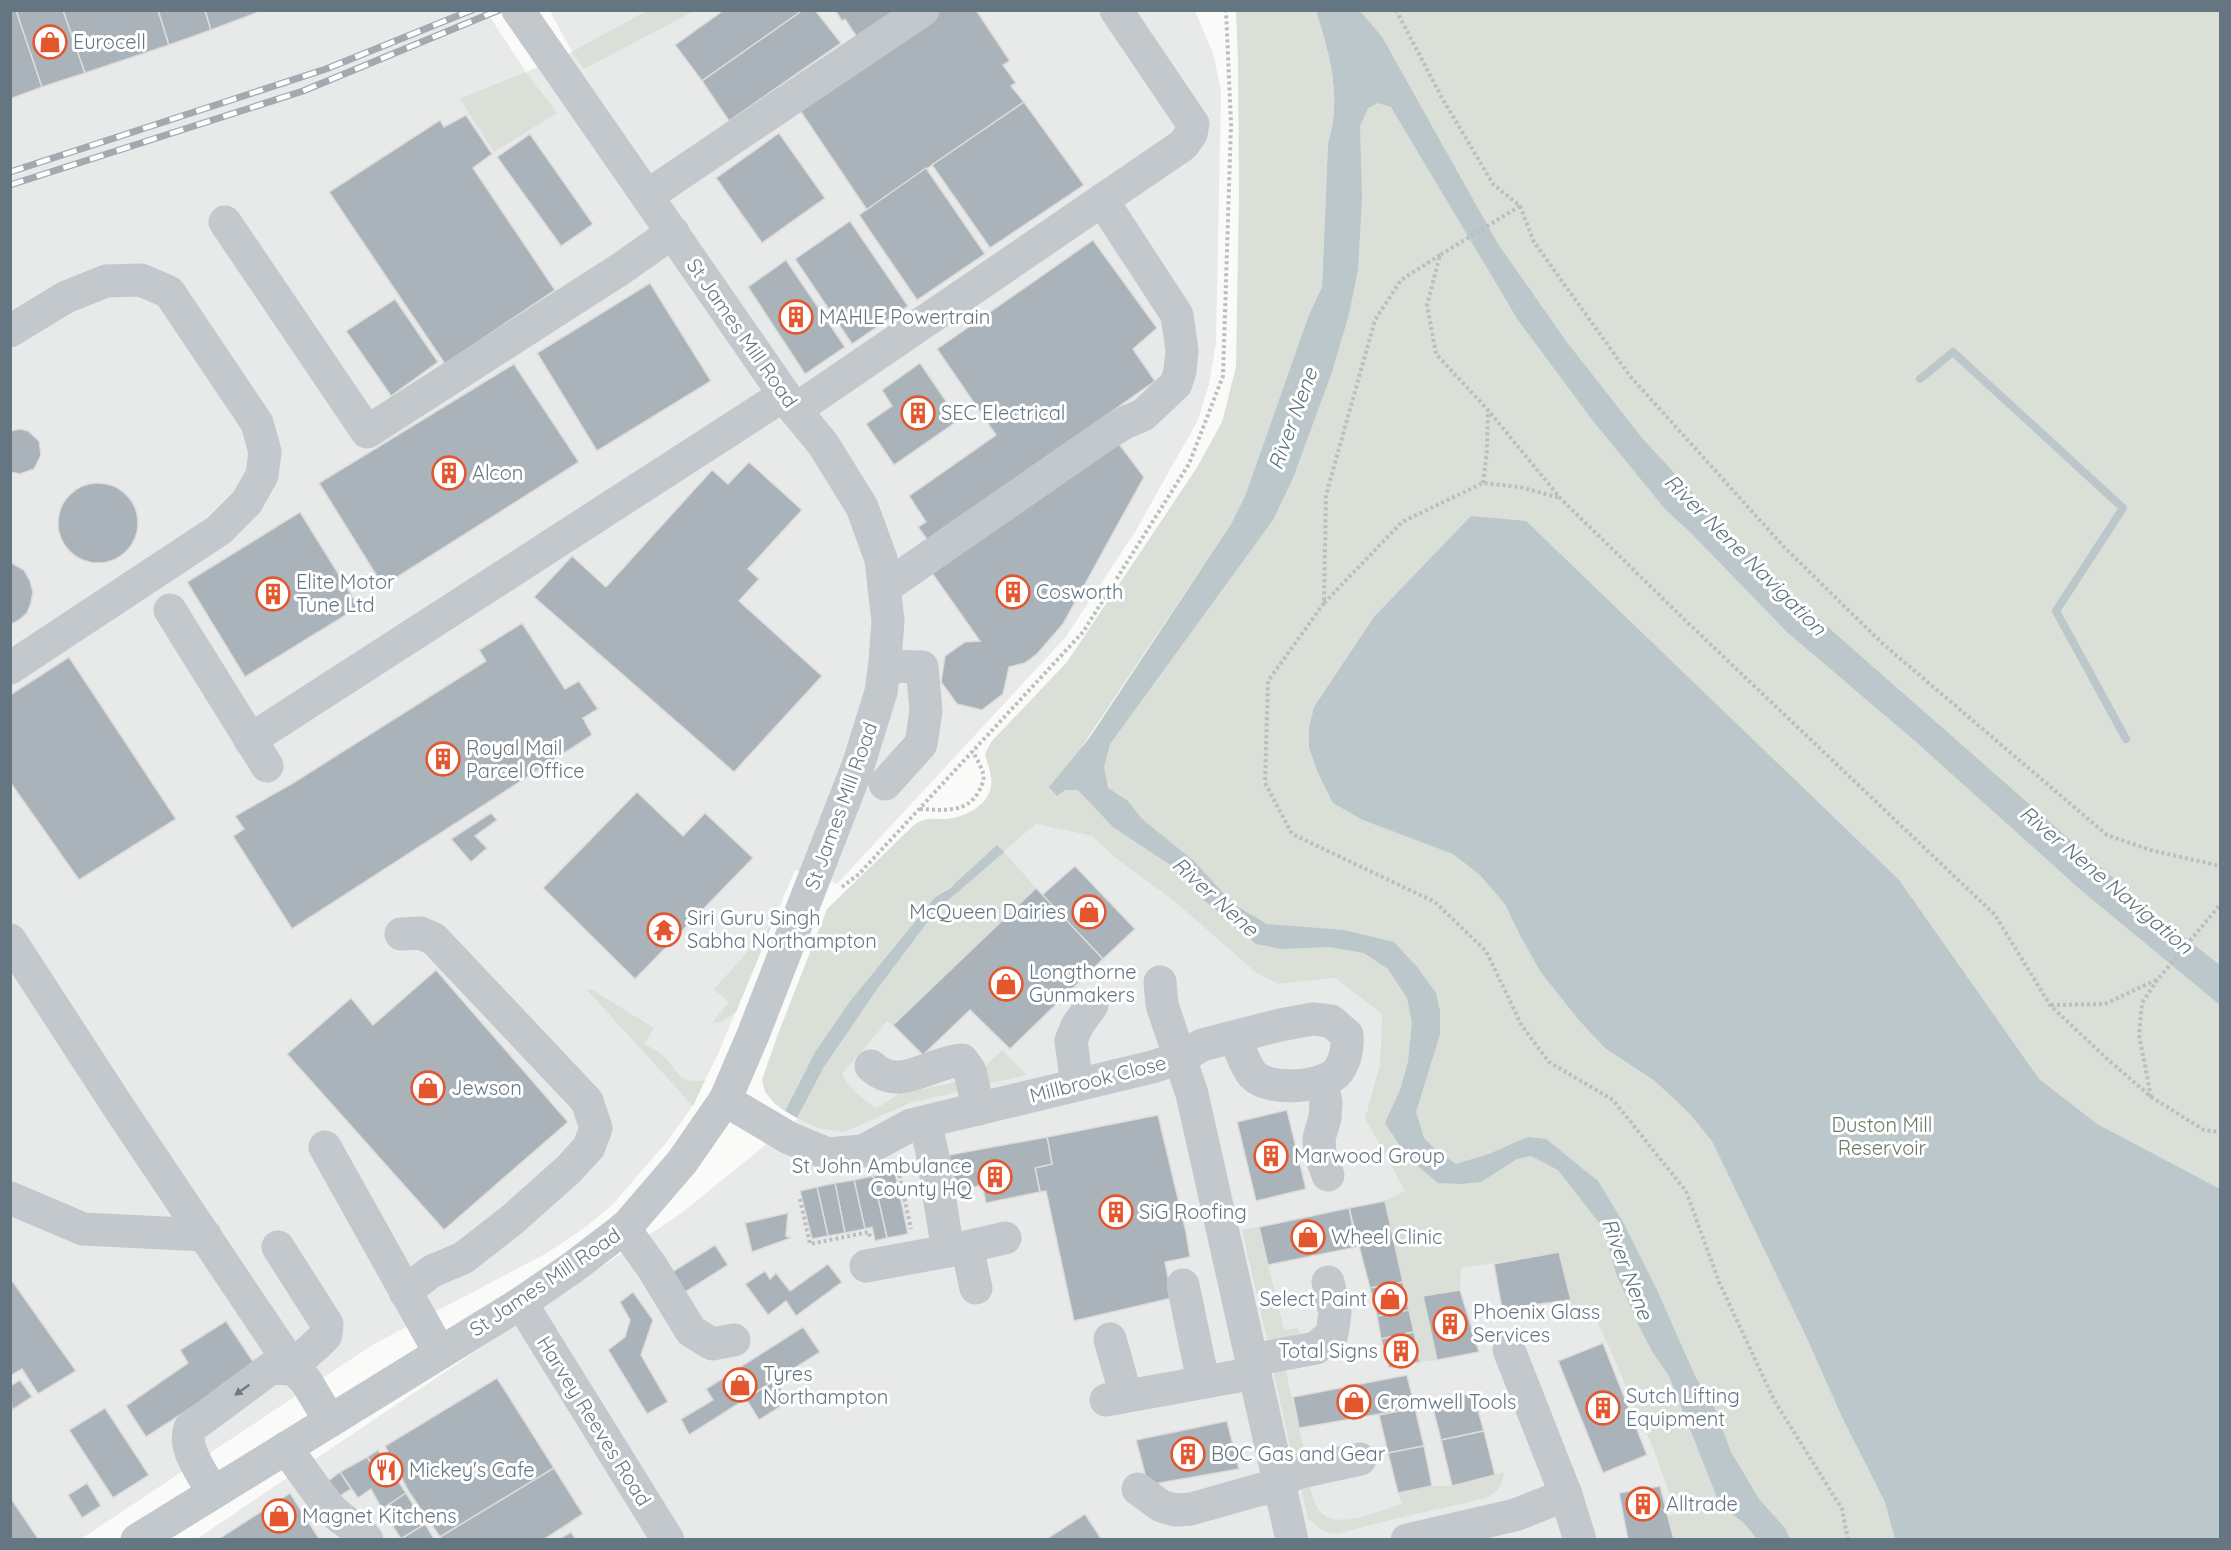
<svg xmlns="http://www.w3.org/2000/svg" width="2231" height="1550" viewBox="0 0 2231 1550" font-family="Quicksand,sans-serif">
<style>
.built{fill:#e8e9e9}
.green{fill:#dadfd7}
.water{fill:#bbc7cb}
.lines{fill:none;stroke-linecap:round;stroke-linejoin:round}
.stream{stroke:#bbc7cb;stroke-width:8}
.building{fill:#aab3b9;stroke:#dcdcda;stroke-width:1.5}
.path{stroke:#bbbfc2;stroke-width:4;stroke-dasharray:3 3;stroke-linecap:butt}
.minor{stroke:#c3c8cc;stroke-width:33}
.rail-casing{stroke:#a2aab0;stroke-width:7}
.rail{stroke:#fff;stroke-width:4.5;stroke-dasharray:14;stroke-linecap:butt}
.oneway{fill:#6a7a87}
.labels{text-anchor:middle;stroke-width:6;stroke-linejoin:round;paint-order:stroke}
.poi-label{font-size:20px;fill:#657683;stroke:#fff;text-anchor:start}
.street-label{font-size:20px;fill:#657683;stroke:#fff}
.park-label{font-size:20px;fill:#687a64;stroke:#fff}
.water-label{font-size:21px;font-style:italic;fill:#60757c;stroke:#fff}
</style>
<rect width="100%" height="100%" fill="#fafaf8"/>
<g class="built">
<polygon points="11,11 486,11 526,72 572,52 550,11 1195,11 1214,56 1221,93 1216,343 1209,384 1198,420 1135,532 1065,638 837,884 795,870 718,1054 690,1110 666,1143 613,1204 587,1226 547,1253 374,1344 81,1539 11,1540"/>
<polygon points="1036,824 1092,836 1114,857 1174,901 1256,973 1278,984 1335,978 1382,1014 1380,1064 1365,1118 1559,1252 1574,1317 1595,1315 1653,1448 1676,1513 1674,1540 195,1540 683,1212 797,1119 824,1067 971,882"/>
</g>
<g class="green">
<polygon points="648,10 694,11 584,69 572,52"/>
<path d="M1236,11H1316C1330,54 1342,99 1328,143L1322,287L1308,317L1262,448L1245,496L1231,524L1079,751L1245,532L1342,257L1339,11H2220V1539H1674L1668,1516L1676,1513L1653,1448L1595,1316L1574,1318L1559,1253L1461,1268L1460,1290L1423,1296L1437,1360L1420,1362L1385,1201L1405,1191L1365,1118L1380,1064L1382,1014L1335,978L1278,984L1256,973L1174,901L1114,857L1092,836L1036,824L1004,852L1036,888L893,1025L887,1021L842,1074C849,1087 864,1102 877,1108L899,1094L957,1082L965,1090L910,1103L844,1132L818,1128L797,1118L824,1067L878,988L936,911L1003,852L935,897L929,904L850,1001L815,1052L785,1111L775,1104L765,1092L762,1080L778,1034L827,909L915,824C927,817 934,819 947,819C965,817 987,806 991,787C993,777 987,763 985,754L991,742L1067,662L1196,469L1222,422L1236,367L1239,195L1238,61Z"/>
<polygon points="526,72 557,113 494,152 460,99"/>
<polygon points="772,925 736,1012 721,1022 712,1023 729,1002 714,989"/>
<path d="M591,989L654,1028L644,1044C649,1047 656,1050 661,1054C679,1069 676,1085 705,1080L693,1106L587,990Z"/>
<polygon points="1002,1050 1027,1075 985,1084 984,1068"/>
<polygon points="1259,1227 1284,1330 1298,1328 1300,1333 1275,1341 1267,1339 1242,1230"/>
<polygon points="1285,1368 1305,1453 1292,1456 1273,1369"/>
<path d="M1504,1472C1502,1486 1498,1491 1486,1498L1386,1521L1337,1534L1325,1532L1308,1519L1301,1488L1310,1487C1312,1494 1314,1503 1318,1509C1335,1533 1381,1510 1402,1504L1398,1493L1432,1486H1452Z"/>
</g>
<g class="water">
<path d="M1316,11H1360L1382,37L1498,244L1566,341L1642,438L1721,524L1813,614L2152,912L2220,965V1005L2082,891L1915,741L1787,632L1691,533L1666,510L1593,421L1518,320L1391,107L1378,103L1368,108L1360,126L1362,198L1358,270L1349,314L1332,372L1293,478L1273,520L1110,744L1104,767L1108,788L1128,801L1142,819L1195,862L1233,904L1267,924L1344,930L1394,942L1417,967L1436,993L1440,1011V1034L1416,1112L1424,1138L1436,1150L1456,1164L1489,1154L1528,1137L1546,1139L1598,1181L1623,1222L1657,1290L1696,1378L1714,1407L1731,1452L1759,1499L1785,1528L1790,1539H1757L1744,1523L1720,1505L1669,1376L1653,1353L1639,1326L1616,1273L1603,1228L1558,1170L1531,1156L1517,1159L1481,1182L1460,1184L1438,1183L1408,1158L1385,1123L1400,1090L1408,1062L1412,1022L1407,998L1388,969L1364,953L1329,947L1282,949L1256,944L1204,900L1178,870L1113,827L1078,790H1065L1057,796L1049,787L1088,740L1231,524L1245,496L1262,448L1308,317L1322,287L1328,143C1342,99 1330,54 1316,11Z"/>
<polygon points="1471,516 1526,521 1899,880 2039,1079 2097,1124 2220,1189 2220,1539 1895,1539 1885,1502 1843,1419 1806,1336 1712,1141 1689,1113 1655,1081 1605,1048 1578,1019 1540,971 1521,937 1505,904 1480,875 1453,854 1363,820 1333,803 1318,773 1309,747 1309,728 1314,707 1374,617"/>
<polygon points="997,845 1004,852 936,911 878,988 824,1067 797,1118 785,1111 815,1052 850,1001 935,897 950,888"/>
</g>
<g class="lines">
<polyline class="stream" points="1920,379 1953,352 2123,508 2056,611 2126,739"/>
</g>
<g class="building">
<polygon points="10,10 16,10 42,87 10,99"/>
<polygon points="16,10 63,10 85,73 42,87"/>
<polygon points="63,10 158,10 169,45 85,73"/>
<polygon points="158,10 205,10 211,30 169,45"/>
<polygon points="205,10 255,10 256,13 211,30"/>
<polygon points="724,10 803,10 702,81 675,45"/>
<polygon points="803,10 815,10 841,43 729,121 702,81"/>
<polygon points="835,10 898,10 858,39 845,19 842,21"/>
<polygon points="939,10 976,10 1010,61 1003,65 1016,83 1011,86 1024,102 867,210 799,109"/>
<polygon points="1024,102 1084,185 990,248 932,165"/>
<polygon points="466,115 492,154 473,168 555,290 445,364 329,192 440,120 444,127"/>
<polygon points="779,133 825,198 762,243 716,178"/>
<polygon points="530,134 593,224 561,246 497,157"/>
<polygon points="926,168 985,254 917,300 859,215"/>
<polygon points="850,221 908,306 852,344 795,259"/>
<polygon points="1093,240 1157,328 1133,349 1155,381 928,541 918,527 926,522 909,496 996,435 937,349"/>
<polygon points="786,260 845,347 805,374 748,287"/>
<polygon points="650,283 711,381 597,451 537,353"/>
<polygon points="395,299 438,362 391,396 346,331"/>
<polygon points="920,363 959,420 894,465 866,424 892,406 882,390"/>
<polygon points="514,364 579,462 383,586 319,483"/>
<polygon points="21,429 28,431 39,441 41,455 34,469 20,474 10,472 10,431"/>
<polygon points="1113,436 1144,477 1063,624 1037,654 1025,663 1009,667 1003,694 982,710 957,704 941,682 945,656 965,642 980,641 927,566"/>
<polygon points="749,462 802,510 748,569 759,579 739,601 822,676 734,772 534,597 572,556 606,587 712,470 728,484"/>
<circle cx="98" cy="523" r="40"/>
<polygon points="300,512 359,607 245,677 187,582"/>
<polygon points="10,562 24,570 30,581 33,592 31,603 27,613 19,620 10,625"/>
<polygon points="522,623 565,689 579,681 598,709 583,718 592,735 292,929 233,836 244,829 235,816 293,783 486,661 479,650"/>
<polygon points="69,657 176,819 79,880 10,782 10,695"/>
<polygon points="637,792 683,836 705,813 753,858 635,979 543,888"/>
<polygon points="491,813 497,820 475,836 487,848 471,862 451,839"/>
<polygon points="1075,866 1135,929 1103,959 1042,895"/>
<polygon points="1036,888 1103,959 1010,1049 970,1010 923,1055 893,1025"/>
<polygon points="436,970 568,1122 444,1230 287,1054 351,998 373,1025"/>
<polygon points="1287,1110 1306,1189 1256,1201 1237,1122"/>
<polygon points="1158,1115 1186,1232 1190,1257 1165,1262 1172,1298 1074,1321 1046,1191 1040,1192 1035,1168 1052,1164 1047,1137"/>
<polygon points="1047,1137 1052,1164 1035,1168 1040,1192 986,1203 982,1185 957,1192 949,1155"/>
<polygon points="895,1172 908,1234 887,1238 873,1176"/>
<polygon points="873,1176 887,1238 875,1241 872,1227 865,1229 854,1180"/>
<polygon points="854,1180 865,1229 845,1233 835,1183"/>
<polygon points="835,1183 845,1233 828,1236 817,1187"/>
<polygon points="817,1187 828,1236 812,1239 800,1191"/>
<polygon points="1385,1201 1403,1282 1370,1288 1349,1208"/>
<polygon points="1349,1208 1357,1247 1268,1265 1259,1227"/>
<polygon points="788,1213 786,1236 791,1238 752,1252 745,1223"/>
<polygon points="715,1245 728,1265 682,1294 669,1274"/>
<polygon points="1559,1252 1571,1300 1502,1309 1494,1264"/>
<polygon points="828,1264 842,1282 796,1316 786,1301 768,1315 745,1284 765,1271 770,1279 776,1273 790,1291"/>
<polygon points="10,1278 76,1371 38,1394 22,1369 10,1376"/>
<polygon points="1403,1282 1409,1310 1377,1316 1370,1288"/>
<polygon points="1460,1290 1479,1352 1437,1360 1423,1296"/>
<polygon points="633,1292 653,1320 641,1355 668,1402 647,1414 608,1350 625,1337 630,1320 620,1302"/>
<polygon points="1409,1310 1414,1332 1381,1339 1377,1316"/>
<polygon points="226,1321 256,1366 146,1437 126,1406 188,1363 180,1350"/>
<polygon points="803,1327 820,1352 689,1435 681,1419 713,1400 706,1389"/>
<polygon points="1414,1332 1420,1362 1389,1368 1381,1339"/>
<polygon points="1603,1343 1647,1455 1603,1473 1558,1361"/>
<polygon points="1407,1375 1415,1408 1299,1428 1293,1397"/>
<polygon points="497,1378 554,1468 440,1537 409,1492 385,1446"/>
<polygon points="20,1380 32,1397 12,1410 10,1386"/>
<polygon points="775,1380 789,1401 759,1420 746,1399"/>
<polygon points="1473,1393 1484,1431 1441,1440 1431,1401"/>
<polygon points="105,1408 149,1475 113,1498 69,1430"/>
<polygon points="1415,1408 1424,1446 1388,1453 1379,1415"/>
<polygon points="1227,1421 1239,1469 1148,1485 1136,1440"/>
<polygon points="1484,1431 1495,1475 1452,1486 1441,1440"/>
<polygon points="1424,1446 1432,1486 1398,1493 1388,1453"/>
<polygon points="378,1450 393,1473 382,1480 367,1457"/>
<polygon points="367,1457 382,1480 393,1473 406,1493 382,1509 371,1489 358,1498 340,1472"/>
<polygon points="554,1468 583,1514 543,1540 442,1540 440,1537"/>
<polygon points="340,1472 351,1489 337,1498 327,1482"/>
<polygon points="87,1483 101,1506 82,1518 68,1495"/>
<polygon points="1660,1486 1674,1540 1628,1540 1619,1493"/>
<polygon points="290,1493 320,1540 217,1540"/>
<polygon points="406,1493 425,1524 401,1539 382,1509"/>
<polygon points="10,1497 39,1540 10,1540"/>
<polygon points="1085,1514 1102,1540 1045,1540"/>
<polygon points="425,1524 435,1540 401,1540 401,1539"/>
<polygon points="571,1532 576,1540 558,1540"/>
</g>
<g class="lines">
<g class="path">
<polyline points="1396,10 1442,98 1493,184 1520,206 1534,242 1630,376 1784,547 1883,644 2107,835 2150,850 2220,866"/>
<polyline points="1520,206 1440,255 1427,305 1436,354 1488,410 1561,499 1687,622 1995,915 2050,1005 2105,1057 2151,1097 2204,1130 2220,1132"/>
<polyline points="1440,255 1401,280 1375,320 1326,495 1324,603 1268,681 1265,783 1292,834 1435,902 1486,951 1522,1026 1549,1062 1613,1100 1686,1191 1719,1282 1774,1400 1842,1509 1848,1540"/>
<polyline points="1483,483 1487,451 1488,410"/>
<polyline points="1324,603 1402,522 1483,483 1520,487 1560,498"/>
<path d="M920,809C942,810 967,814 979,791C982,785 985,779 983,773C981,766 976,758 973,751"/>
<polyline points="842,887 859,874 1083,632 1189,464 1223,376 1231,124 1226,10"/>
<polyline points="2051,1005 2105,1004 2158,979"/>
<polyline points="2151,1097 2139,1035 2142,1003 2158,979 2220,905"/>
<polyline points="895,1164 899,1173 911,1229"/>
<polyline points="800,1199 810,1244 869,1232 870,1237"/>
</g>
<g class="minor">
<polyline points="647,196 923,10"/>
<polyline points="225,222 367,432 622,268 673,232"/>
<polyline points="10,331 66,297 106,281 141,280 169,292 257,423 265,452 262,475 247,502 219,530 10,668"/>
<polyline points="795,410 1183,145 1191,134 1193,124 1116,10"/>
<polyline points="884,588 1105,435 1124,423 1143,415 1176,384 1180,371 1182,350 1177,315 1102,200"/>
<polyline points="170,610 267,766"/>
<polyline points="885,666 922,667 926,711 921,744 885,784"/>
<polyline points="250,740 784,395"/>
<polyline points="401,934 420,933 434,939 587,1101 596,1128 589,1147 569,1169 513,1219 463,1258 432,1271 405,1292"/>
<polyline points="10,940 121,1111 294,1369 306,1381 330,1421"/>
<path d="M1160,982L1162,1005L1180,1058L1202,1045L1280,1025L1313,1019L1331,1021L1347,1035C1348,1047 1346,1059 1339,1070C1326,1088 1269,1092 1253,1075C1245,1066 1240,1049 1235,1038"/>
<path d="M871,1066C900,1093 929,1062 962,1060L970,1071L978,1109"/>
<polyline points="1322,1082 1326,1103 1325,1118 1319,1138 1320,1154 1328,1175"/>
<polyline points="1077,1085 1071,1041 1077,1026 1092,1005"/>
<polyline points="725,1100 789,1138 828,1154 863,1151 911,1125 1152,1067 1180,1058 1192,1094 1292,1540"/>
<polyline points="325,1147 440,1353"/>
<polyline points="10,1198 83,1229 205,1235"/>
<polyline points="624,1228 652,1267 691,1331 712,1344 734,1340"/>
<path d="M278,1247L327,1324L326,1335C315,1348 302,1354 294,1369"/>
<polyline points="967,1247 976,1288"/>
<polyline points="948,1251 1005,1238"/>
<polyline points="866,1266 948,1251 932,1152 925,1122"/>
<polyline points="1183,1285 1203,1381"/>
<polyline points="521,1303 668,1540"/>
<polyline points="1110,1339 1126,1396"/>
<polyline points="1509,1350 1566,1495 1580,1540"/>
<polyline points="1252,1360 1316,1348 1332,1334 1335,1313 1328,1282"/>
<polyline points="1106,1400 1255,1373"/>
<path d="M286,1448C301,1468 315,1490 331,1509C342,1521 358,1528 367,1540"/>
<polyline points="1279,1481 1300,1472 1360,1459"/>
<polyline points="1138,1489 1161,1506 1175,1510 1191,1509 1258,1490 1280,1486"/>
<path d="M213,1493C203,1474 182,1448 190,1428L271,1368L294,1369"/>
<polyline points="137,1540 521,1303 572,1268 627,1226 682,1162 725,1100 753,1035 859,763 881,692 885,661 888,621 881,559 862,507 823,444 795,410 518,10"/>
<polyline points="1407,1540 1515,1515 1566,1495"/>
</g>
<defs>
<g id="rail">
<polyline points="10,172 326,69 472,10"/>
<polyline points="10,185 303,91 499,10"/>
</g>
</defs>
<use href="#rail" class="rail-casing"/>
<use href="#rail" class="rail"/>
</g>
<defs><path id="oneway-solid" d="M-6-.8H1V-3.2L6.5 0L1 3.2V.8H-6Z" transform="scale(1.5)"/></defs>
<use class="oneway" href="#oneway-solid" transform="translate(242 1390) rotate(144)"/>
<defs>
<symbol id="shop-ring" viewBox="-11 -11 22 22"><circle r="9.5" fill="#fff" stroke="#e4572e" stroke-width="1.5"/><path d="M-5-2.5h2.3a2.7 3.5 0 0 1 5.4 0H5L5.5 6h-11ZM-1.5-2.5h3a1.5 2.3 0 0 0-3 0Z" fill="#e4572e"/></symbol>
<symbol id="building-ring" viewBox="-11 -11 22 22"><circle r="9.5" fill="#fff" stroke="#e4572e" stroke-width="1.5"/><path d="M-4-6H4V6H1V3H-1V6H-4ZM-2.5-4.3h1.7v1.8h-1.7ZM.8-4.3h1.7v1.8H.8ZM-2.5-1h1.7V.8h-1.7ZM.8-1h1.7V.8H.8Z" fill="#e4572e"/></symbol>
<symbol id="temple-ring" viewBox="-11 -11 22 22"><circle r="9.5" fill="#fff" stroke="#e4572e" stroke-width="1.5"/><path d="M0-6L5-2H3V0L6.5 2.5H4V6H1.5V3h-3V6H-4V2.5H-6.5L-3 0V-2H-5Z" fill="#e4572e"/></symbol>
<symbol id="restaurant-ring" viewBox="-11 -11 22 22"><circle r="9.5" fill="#fff" stroke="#e4572e" stroke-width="1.5"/><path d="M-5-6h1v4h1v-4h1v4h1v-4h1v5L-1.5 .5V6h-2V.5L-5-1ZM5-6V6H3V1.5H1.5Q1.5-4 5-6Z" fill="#e4572e"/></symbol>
</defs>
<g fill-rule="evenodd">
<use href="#shop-ring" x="31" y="23" width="38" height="38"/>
<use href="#building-ring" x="777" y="298" width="38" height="38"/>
<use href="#building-ring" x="899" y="394" width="38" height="38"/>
<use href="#building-ring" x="430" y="454" width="38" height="38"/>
<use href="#building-ring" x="994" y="573" width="38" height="38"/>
<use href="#building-ring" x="254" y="575" width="38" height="38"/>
<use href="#building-ring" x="424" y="740" width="38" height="38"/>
<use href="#shop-ring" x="1070" y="893" width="38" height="38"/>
<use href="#temple-ring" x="645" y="911" width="38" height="38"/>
<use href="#shop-ring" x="987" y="965" width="38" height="38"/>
<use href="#shop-ring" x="409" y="1069" width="38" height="38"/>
<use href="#building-ring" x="1252" y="1137" width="38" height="38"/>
<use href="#building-ring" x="976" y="1158" width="38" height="38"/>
<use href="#building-ring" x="1097" y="1193" width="38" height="38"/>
<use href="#shop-ring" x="1289" y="1218" width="38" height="38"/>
<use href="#shop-ring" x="1371" y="1280" width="38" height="38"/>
<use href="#building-ring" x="1431" y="1305" width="38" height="38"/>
<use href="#building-ring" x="1382" y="1332" width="38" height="38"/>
<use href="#shop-ring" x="721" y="1366" width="38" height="38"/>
<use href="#shop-ring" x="1335" y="1383" width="38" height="38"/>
<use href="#building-ring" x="1584" y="1389" width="38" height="38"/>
<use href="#building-ring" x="1169" y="1435" width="38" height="38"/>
<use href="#restaurant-ring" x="367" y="1451" width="38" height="38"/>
<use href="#building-ring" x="1624" y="1485" width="38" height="38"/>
<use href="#shop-ring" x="260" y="1497" width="38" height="38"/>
</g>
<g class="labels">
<g class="poi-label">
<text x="73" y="49">Eurocell</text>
<text x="819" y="324">MAHLE Powertrain</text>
<text x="941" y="420">SEC Electrical</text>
<text x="472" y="480">Alcon</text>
<text x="296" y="589">Elite Motor<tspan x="296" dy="23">Tune Ltd</tspan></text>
<text x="1036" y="599">Cosworth</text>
<text x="466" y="755">Royal Mail<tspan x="466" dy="23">Parcel Office</tspan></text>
<text x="1066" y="919" text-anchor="end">McQueen Dairies</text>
<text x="687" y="925">Siri Guru Singh<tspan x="687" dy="23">Sabha Northampton</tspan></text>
<text x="1029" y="979">Longthorne<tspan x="1029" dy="23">Gunmakers</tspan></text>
<text x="451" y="1095">Jewson</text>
<text x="1294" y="1163">Marwood Group</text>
<text x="972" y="1173" text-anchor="end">St John Ambulance<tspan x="972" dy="23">County HQ</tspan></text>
<text x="1139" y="1219">SiG Roofing</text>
<text x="1331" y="1244">Wheel Clinic</text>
<text x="1367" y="1306" text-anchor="end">Select Paint</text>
<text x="1473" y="1319">Phoenix Glass<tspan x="1473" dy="23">Services</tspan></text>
<text x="1378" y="1358" text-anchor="end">Total Signs</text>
<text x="763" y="1381">Tyres<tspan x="763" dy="23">Northampton</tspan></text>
<text x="1626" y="1403">Sutch Lifting<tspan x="1626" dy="23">Equipment</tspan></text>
<text x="1377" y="1409">Cromwell Tools</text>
<text x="1211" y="1461">BOC Gas and Gear</text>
<text x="409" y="1477">Mickey's Cafe</text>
<text x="1666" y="1511">Alltrade</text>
<text x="302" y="1523">Magnet Kitchens</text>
</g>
<g class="street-label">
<text transform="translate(742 333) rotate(55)" y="7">St James Mill Road</text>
<text transform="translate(841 806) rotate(-70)" y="7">St James Mill Road</text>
<text transform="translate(1098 1079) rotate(-14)" y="7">Millbrook Close</text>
<text transform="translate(545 1282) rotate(-34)" y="7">St James Mill Road</text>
<text transform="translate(594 1421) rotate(58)" y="7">Harvey Reeves Road</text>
</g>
<g class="park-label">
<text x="1882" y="1132">Duston Mill<tspan x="1882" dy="23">Reservoir</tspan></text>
</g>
<g class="water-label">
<text transform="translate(1293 419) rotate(-70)" y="7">River Nene</text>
<text transform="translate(1745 555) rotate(45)" y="7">River Nene Navigation</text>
<text transform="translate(2106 880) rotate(40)" y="7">River Nene Navigation</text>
<text transform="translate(1215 897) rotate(42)" y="7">River Nene</text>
<text transform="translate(1627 1269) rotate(69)" y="7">River Nene</text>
</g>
</g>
<rect width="2231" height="1550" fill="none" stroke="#657683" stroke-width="24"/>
</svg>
